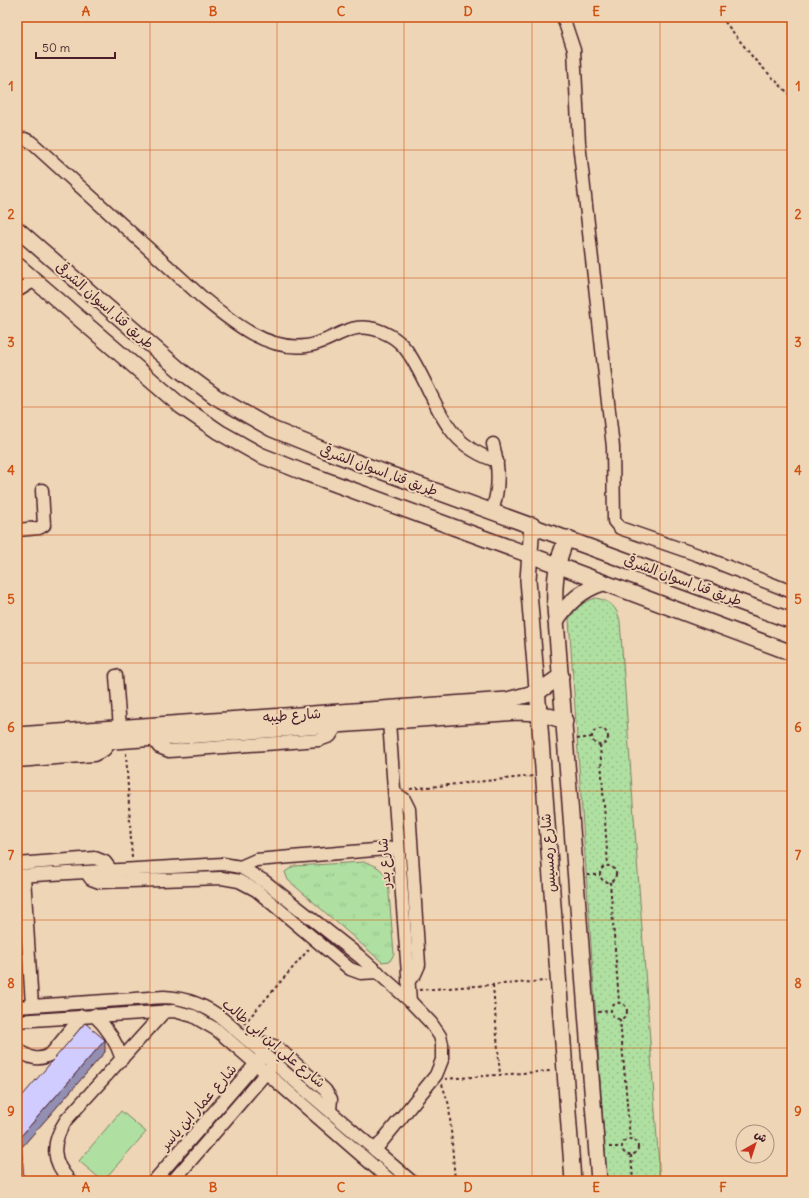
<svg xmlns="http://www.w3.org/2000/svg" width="809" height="1198" viewBox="0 0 809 1198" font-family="Delius,'Playpen Sans Arabic',sans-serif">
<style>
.grass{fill:url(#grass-tufts);stroke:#7c8066}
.park{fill:url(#park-dots);stroke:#7c8066}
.garden{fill:#afe0a1;stroke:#7c8066}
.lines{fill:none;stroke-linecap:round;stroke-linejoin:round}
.minor-casing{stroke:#4a1f2b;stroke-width:15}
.major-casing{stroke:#4a1f2b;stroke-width:18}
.path{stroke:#4a1f2b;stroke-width:2;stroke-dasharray:3 3;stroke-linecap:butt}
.minor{stroke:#edd5b5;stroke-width:12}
.major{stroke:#edd5b5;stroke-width:15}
.shaded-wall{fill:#928fb2;stroke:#4a1f2b}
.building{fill:#d0ccff;stroke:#4a1f2b}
.grid{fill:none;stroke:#d05011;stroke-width:1;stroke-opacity:0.55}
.labels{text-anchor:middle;stroke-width:4;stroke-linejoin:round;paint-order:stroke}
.street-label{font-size:14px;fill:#4a1f2b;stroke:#edd5b5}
.neatline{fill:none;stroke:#d05011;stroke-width:1.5}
.grid-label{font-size:13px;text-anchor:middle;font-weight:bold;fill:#d05011}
</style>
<defs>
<pattern id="grass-tufts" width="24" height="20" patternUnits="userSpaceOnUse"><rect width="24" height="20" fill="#afe0a1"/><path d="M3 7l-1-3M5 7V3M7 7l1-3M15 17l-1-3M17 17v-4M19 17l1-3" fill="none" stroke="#98c08b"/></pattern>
<pattern id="park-dots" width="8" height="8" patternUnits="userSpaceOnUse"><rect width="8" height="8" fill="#afe0a1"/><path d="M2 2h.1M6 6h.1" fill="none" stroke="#98c08b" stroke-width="1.8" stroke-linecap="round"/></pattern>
</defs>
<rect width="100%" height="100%" fill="#edd5b5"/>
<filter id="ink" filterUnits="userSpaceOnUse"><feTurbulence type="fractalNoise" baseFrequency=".025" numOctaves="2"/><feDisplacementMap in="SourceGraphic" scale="8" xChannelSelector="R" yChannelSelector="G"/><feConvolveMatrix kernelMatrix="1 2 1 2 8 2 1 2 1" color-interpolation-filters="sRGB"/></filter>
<g filter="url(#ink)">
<path class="grass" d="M365,862C376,865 384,870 388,881L394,954L390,961L382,962L288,880L285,872L294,866Z"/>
<path class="park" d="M596,598C610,601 617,607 620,621L660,1181H607L569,619C577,607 582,602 596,598Z"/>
<polygon class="garden" points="121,1111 146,1132 103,1181 79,1161"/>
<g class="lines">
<defs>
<g id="minor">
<polyline points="563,17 574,50 579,143 613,447 614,521 620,528 698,555 792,592"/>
<path d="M17,142L25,139L31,142L204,299C232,322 267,351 306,346C336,343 351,314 389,335C404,343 411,356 419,371C441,412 448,446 497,461"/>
<polyline points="17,291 35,280"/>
<path d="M492,511C500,487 499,468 493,444"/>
<polyline points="17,530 39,528 44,525 42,490"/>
<polyline points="116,676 120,728"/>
<polyline points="389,722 410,1001"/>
<polyline points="153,739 159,747 169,751 319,740 330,736 337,725"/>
<polyline points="17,761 94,755 104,750 111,742"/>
<polyline points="395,793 404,799 409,809 419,965 415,974 408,981"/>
<polyline points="17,864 95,858 105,862 111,870"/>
<polyline points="240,867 256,860 398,848"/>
<polyline points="86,872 91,879 99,882 222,878 239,881 256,890 350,969 361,973 378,972"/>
<polyline points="17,876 223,864 240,867 264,881 359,956 410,1001 431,1023 440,1036 442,1044 442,1060 436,1075 375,1150"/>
<polyline points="24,876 32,1006"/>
<path d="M17,1007L164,997C187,998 206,1005 224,1020L411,1181"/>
<path d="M94,1015C108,1028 116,1041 122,1059"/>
<polyline points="17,1021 174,1011 193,1016 217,1030 391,1181"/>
<polyline points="253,1044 265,1043 277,1047 325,1090 331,1099 330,1110"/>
<path d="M17,1048C28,1058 38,1062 51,1054L82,1016"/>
<path d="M70,1181C51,1161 51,1143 66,1120L165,1011"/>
<polyline points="154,1181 260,1059"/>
<polyline points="173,1181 271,1067"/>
</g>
<g id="major">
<polyline points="17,229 181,371 216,397 272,429 334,454 792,621"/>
<polyline points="17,265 181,406 219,432 260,455 303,472 557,565 792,653"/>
<polyline points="532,525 528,580 539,713 573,1181"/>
<path d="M567,538C556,561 554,582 555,607L599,1181"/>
<path d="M556,621C568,602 582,590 603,583"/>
<polyline points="17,735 507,700 538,692 561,676"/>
<polyline points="17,748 518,712 539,713 565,721"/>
</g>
</defs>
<use href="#minor" class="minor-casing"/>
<use href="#major" class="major-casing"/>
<g class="path">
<polyline points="721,17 755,60 792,97"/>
<circle cx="600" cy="737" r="8"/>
<polyline points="577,739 592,737"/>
<polyline points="600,745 608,866"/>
<polyline points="126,753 132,858"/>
<polyline points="410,789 533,776"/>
<circle cx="608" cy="874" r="8"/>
<polyline points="587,875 600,875"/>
<polyline points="610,882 619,1002"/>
<polyline points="493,985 500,1075"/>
<polyline points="419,990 546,981"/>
<circle cx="619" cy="1011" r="8"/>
<polyline points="598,1012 611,1011"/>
<polyline points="620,1019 630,1139"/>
<polyline points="244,1024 309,949"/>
<polyline points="445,1079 550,1071"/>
<polyline points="442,1084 449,1105 455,1181"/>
<circle cx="630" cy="1147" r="8"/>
<polyline points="609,1147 622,1147"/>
<polyline points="631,1155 633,1181"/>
</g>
<use href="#minor" class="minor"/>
<use href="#major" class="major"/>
</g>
<polygon class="shaded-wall" points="105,1040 105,1052 21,1148 21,1136"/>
<polygon class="building" points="85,1023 105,1040 21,1136 24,1181 17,1181 17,1102"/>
</g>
<path class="grid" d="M150,17V1181M277,17V1181M404,17V1181M532,17V1181M660,17V1181M17,150H792M17,278H792M17,407H792M17,535H792M17,663H792M17,791H792M17,920H792M17,1048H792"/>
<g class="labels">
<g class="street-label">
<text transform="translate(105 305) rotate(41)" y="5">طريق قنا, اسوان الشرقى</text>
<text transform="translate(379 470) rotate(20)" y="5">طريق قنا, اسوان الشرقى</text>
<text transform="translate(683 580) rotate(20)" y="5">طريق قنا, اسوان الشرقى</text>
<text transform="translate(292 715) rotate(-4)" y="5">شارع طيبه</text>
<text transform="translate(548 853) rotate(-94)" y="5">شارع رمسيس</text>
<text transform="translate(384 863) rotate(-94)" y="5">شارع بدر</text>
<text transform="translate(274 1043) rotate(40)" y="5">شارع علي ابن أبي طالب</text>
<text transform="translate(198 1107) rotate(-49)" y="5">شارع عمار ابن ياسر</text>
</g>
</g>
<rect width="809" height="1198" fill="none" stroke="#edd5b5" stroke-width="44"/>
<g transform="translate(755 1144) rotate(39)"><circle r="19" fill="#edd5b5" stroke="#ac8c7e"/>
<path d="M0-3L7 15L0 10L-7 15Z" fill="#c8321e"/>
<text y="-6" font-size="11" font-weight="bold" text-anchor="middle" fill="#4a1f2b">ش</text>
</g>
<path d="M36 52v6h79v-6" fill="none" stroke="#4a1f2b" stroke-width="2"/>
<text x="42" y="52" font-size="12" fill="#4a1f2b" stroke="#edd5b5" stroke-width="3" paint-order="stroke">50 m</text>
<rect x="22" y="22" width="765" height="1154" class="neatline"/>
<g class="grid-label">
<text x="86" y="16">A</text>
<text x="213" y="16">B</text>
<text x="341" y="16">C</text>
<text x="468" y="16">D</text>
<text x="596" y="16">E</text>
<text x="723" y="16">F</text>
<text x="11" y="91">1</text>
<text x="798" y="91">1</text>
<text x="11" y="219">2</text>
<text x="798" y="219">2</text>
<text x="11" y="347">3</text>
<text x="798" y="347">3</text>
<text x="11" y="475">4</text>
<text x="798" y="475">4</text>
<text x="11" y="604">5</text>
<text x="798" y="604">5</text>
<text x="11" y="732">6</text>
<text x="798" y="732">6</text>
<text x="11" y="860">7</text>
<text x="798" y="860">7</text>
<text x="11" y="988">8</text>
<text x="798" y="988">8</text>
<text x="11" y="1116">9</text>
<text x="798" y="1116">9</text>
<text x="86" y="1192">A</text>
<text x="213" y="1192">B</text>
<text x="341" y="1192">C</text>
<text x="468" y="1192">D</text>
<text x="596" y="1192">E</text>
<text x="723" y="1192">F</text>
</g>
</svg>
